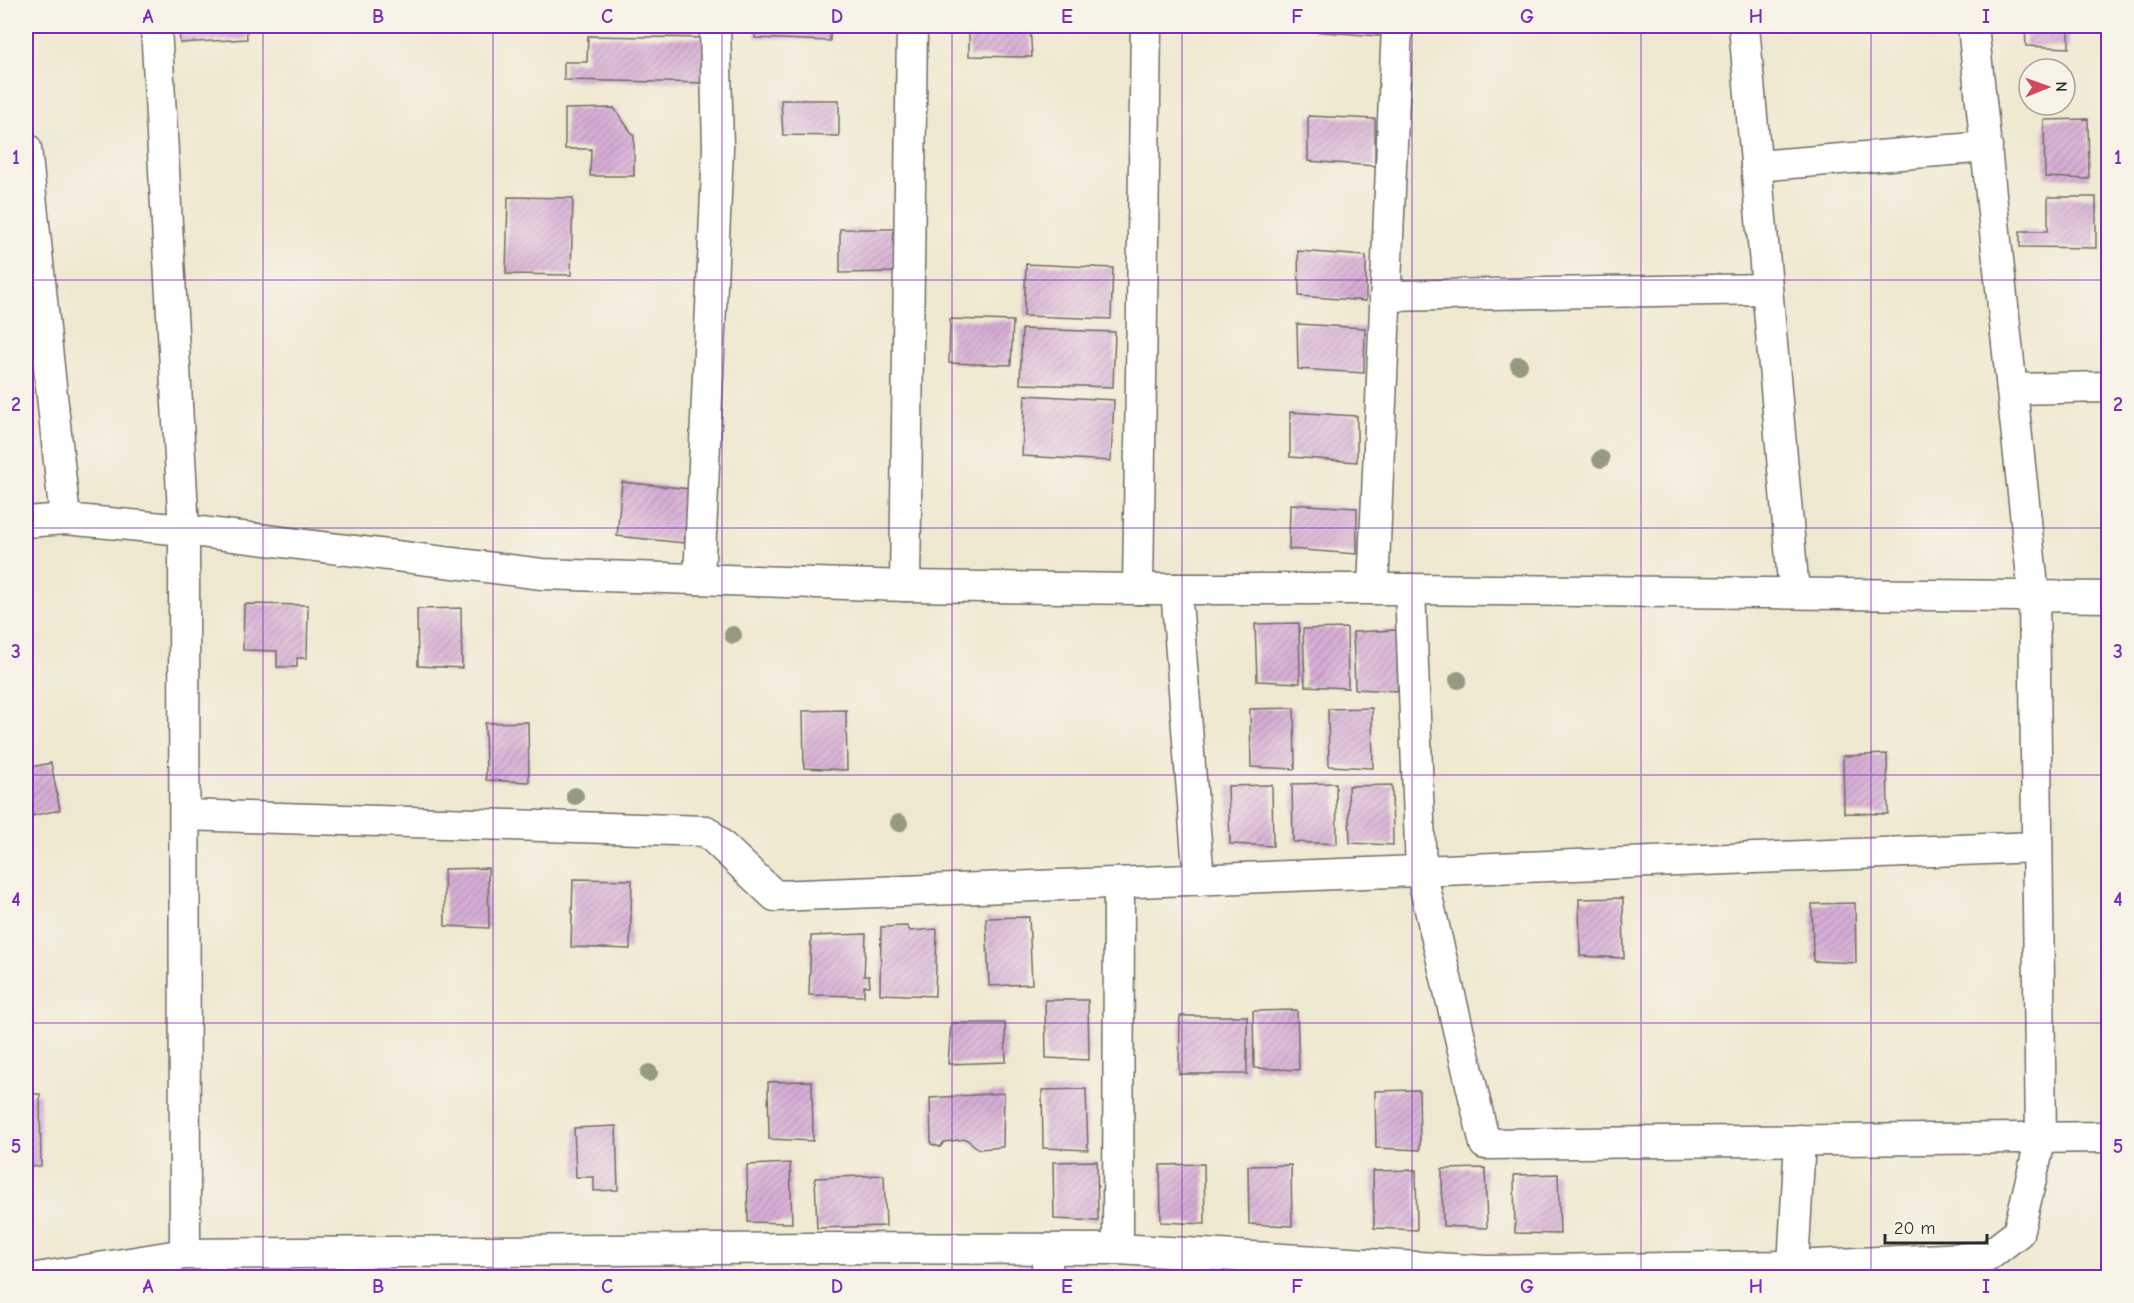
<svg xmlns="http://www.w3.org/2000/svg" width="2134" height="1303" viewBox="0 0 2134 1303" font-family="'Comic Neue',sans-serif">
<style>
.building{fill:url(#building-hatch)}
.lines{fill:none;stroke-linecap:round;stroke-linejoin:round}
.minor-casing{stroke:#706d65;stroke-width:33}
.minor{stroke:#fff;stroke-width:30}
.tree{fill:#979a82}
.grid{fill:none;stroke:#7b2cbf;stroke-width:1.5;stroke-opacity:0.55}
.neatline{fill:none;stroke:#7b2cbf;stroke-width:2}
.grid-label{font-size:20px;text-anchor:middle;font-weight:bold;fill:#7b2cbf}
</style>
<defs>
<pattern id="building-hatch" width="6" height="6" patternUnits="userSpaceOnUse" patternTransform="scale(1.5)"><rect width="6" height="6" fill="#d7aed6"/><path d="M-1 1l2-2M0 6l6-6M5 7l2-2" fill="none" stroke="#af8eae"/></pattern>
</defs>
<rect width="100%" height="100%" fill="#f7f3e8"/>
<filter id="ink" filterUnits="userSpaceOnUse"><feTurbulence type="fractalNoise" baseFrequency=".0167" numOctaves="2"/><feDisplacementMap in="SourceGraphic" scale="12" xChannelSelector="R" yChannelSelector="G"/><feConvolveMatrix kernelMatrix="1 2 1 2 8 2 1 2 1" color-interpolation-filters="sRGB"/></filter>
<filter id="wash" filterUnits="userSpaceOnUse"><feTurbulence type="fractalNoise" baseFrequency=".008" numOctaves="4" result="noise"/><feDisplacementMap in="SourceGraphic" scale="24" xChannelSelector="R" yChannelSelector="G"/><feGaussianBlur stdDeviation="1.35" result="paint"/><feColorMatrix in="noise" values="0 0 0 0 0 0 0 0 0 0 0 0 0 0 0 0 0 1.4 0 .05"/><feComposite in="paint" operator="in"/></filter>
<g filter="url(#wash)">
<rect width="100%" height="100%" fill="#efe8d0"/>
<g id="blocks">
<g class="building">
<polygon points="179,26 246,26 247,39 180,43"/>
<polygon points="755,26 830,26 830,41 755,38"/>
<polygon points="969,26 1030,26 1032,57 969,56"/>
<polygon points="1312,26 1379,26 1379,36 1312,31"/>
<polygon points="2025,26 2069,26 2069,48 2026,46"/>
<polygon points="588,36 710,38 709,83 564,80 564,62 587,62"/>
<polygon points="781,100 839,100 839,136 783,135"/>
<polygon points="614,108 634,136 634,176 590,176 591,149 565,149 565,109"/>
<polygon points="1308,116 1375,119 1375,166 1308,161"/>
<polygon points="2088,119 2089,179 2045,177 2044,120"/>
<polygon points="508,197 573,198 571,275 506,274"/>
<polygon points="2048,197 2096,197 2096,248 2020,247 2020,231 2048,231"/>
<polygon points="840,229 894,229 894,272 840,273"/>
<polygon points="1298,251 1366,256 1366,301 1299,296"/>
<polygon points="1026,264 1113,268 1111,319 1024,316"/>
<polygon points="950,319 1013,321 1011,365 949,363"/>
<polygon points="1297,324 1365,328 1364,373 1298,369"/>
<polygon points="1022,329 1115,332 1113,387 1020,384"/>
<polygon points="1025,395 1114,400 1111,461 1022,456"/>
<polygon points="1290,412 1357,416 1357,462 1290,457"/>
<polygon points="622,482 690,489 684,543 617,536"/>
<polygon points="1290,504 1357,508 1357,554 1289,549"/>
<polygon points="244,604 308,605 307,658 297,658 297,667 277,667 277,651 243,650"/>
<polygon points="461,608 462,668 418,666 417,609"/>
<polygon points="1299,623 1300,683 1257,681 1255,624"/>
<polygon points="1347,628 1348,688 1305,686 1303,629"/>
<polygon points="1397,630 1398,691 1355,689 1353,632"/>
<polygon points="1294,708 1295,769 1251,767 1250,709"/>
<polygon points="1372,708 1373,768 1329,766 1328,709"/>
<polygon points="846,710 847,770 804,768 803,711"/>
<polygon points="528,722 529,782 486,780 485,723"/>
<polygon points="1887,754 1888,814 1844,813 1843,756"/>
<polygon points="51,763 60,810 26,817 26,768"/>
<polygon points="1336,783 1337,844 1293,842 1292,784"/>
<polygon points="1272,785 1273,846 1230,844 1228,786"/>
<polygon points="1392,785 1393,845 1350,843 1348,786"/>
<polygon points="488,868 489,928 445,926 444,869"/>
<polygon points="573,879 632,880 630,949 571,947"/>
<polygon points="1623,898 1624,958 1580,956 1579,899"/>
<polygon points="1855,903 1856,963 1813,961 1812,904"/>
<polygon points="1029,917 1032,984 989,986 986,918"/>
<polygon points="907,926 910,931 937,929 935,996 880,994 881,927"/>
<polygon points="866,934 864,976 869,976 870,986 864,986 864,996 809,995 811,936"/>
<polygon points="1045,1000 1088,1000 1089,1060 1046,1058"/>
<polygon points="1297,1010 1299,1070 1254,1068 1253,1011"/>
<polygon points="1180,1016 1247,1016 1247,1074 1179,1074"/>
<polygon points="951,1023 1005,1023 1006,1062 948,1064"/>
<polygon points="812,1081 813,1141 769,1139 768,1082"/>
<polygon points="1086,1089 1088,1150 1043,1148 1042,1090"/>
<polygon points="1419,1090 1420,1150 1376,1148 1375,1091"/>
<polygon points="1004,1093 1003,1147 979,1149 966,1139 944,1142 940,1147 931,1144 930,1098"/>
<polygon points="26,1094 40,1094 41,1166 26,1166"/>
<polygon points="616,1126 618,1190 594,1191 594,1177 576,1177 574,1128"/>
<polygon points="1097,1161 1098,1221 1054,1219 1053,1162"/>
<polygon points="790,1163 792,1223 748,1222 747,1165"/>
<polygon points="1204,1164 1205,1224 1161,1222 1160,1165"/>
<polygon points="1291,1165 1292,1226 1249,1224 1248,1166"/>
<polygon points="1485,1168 1487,1228 1443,1226 1442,1169"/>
<polygon points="1416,1170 1417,1230 1374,1228 1373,1171"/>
<polygon points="1558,1174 1560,1234 1515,1233 1514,1175"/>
<polygon points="884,1175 886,1226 817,1228 815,1178"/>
</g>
</g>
</g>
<g filter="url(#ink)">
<use href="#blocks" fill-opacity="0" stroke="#706d65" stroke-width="1.5"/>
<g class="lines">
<defs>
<g id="minor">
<polyline points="156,26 184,530 185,1254"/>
<polyline points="1744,26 1794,593"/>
<polyline points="26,148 65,519"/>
<polyline points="1756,166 1987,147"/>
<polyline points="1385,296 1767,289"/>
<polyline points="2012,389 2108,387"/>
<polyline points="26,522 65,519 184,530 542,574 905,586 1138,589 1410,589 2108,597"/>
<polyline points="699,579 718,148 715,26"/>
<polyline points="905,586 912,26"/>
<polyline points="1138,589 1146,26"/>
<polyline points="1176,589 1199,880"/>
<polyline points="1373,589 1397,26"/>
<polyline points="1410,589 1421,871 1485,1144 2108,1137"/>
<polyline points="185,815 706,831 775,896 2037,847"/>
<polyline points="1046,1249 1048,1278"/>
<polyline points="1118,1249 1119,883"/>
<polyline points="1793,1266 1800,1140"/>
<polyline points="37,1278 185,1254 812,1248 1118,1249 1486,1271 1793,1266 1987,1257 2018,1233 2041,1138 2034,596 1973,26"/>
</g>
</defs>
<use href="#minor" class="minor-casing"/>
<use href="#minor" class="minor"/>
</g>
<g class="tree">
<circle cx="1519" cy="365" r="9"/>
<circle cx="1601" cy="459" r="9"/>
<circle cx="733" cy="635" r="9"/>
<circle cx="1458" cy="680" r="9"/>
<circle cx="575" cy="796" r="9"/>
<circle cx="899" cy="823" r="9"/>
<circle cx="649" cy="1073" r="9"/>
</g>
</g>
<path class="grid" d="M263,26V1278M493,26V1278M722,26V1278M952,26V1278M1182,26V1278M1412,26V1278M1641,26V1278M1871,26V1278M26,280H2108M26,528H2108M26,775H2108M26,1023H2108"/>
<rect width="2134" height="1303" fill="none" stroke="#f7f3e8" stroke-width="66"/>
<g transform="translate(2047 87) rotate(89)"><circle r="28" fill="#f7f3e8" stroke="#a5a39c" stroke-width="1.5"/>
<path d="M0-4.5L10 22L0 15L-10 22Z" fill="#d1495b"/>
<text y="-9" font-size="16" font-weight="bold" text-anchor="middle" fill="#2b2b2b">N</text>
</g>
<path d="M1885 1234v9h102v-9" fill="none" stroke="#2b2b2b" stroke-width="3"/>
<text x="1894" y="1234" font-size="18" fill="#2b2b2b" stroke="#f7f3e8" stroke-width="4.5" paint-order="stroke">20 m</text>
<rect x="33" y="33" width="2068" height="1237" class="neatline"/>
<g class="grid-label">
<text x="148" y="23">A</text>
<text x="378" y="23">B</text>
<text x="607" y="23">C</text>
<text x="837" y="23">D</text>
<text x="1067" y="23">E</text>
<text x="1297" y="23">F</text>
<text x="1527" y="23">G</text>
<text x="1756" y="23">H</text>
<text x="1986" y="23">I</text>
<text x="16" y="164">1</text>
<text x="2118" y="164">1</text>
<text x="16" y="411">2</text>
<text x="2118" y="411">2</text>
<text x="16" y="658">3</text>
<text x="2118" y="658">3</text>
<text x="16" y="906">4</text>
<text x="2118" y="906">4</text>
<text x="16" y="1153">5</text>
<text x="2118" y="1153">5</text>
<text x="148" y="1293">A</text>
<text x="378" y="1293">B</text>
<text x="607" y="1293">C</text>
<text x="837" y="1293">D</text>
<text x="1067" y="1293">E</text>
<text x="1297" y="1293">F</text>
<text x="1527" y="1293">G</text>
<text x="1756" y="1293">H</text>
<text x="1986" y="1293">I</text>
</g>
</svg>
